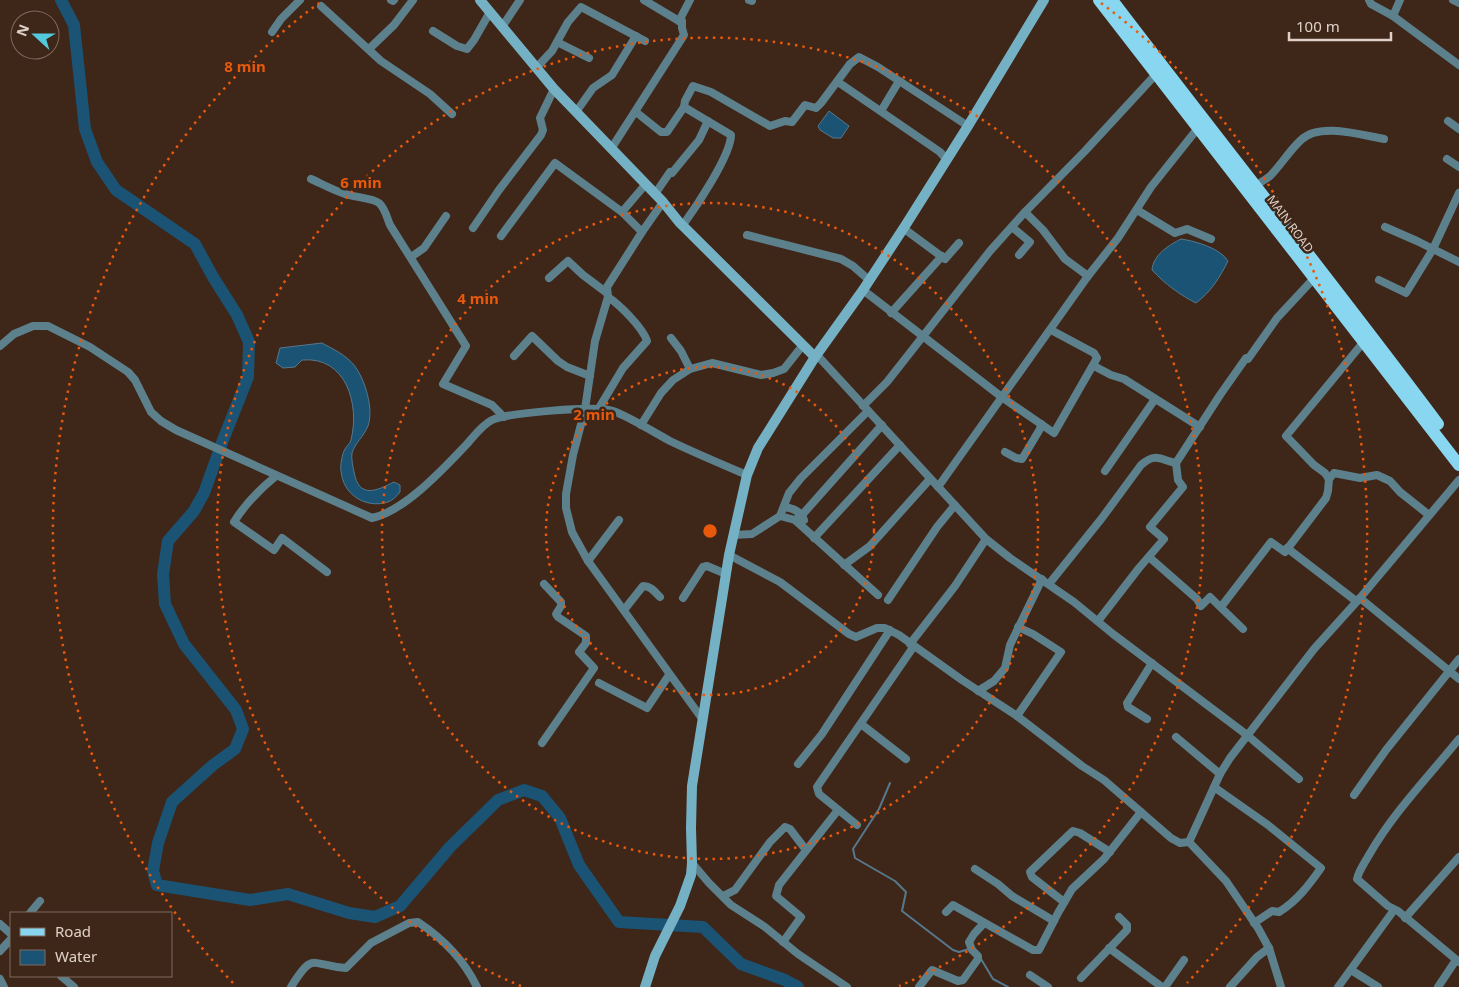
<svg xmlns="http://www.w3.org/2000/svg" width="1459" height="987" viewBox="0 0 1459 987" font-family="'Noto Sans',sans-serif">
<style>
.water{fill:#1b5374;stroke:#56788d}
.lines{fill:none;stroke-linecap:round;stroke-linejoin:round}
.stream{stroke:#56788d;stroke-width:2}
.river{stroke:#1b5374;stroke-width:12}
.street{stroke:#5c818d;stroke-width:8}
.secondary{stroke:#75b1c4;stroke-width:10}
.primary{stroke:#88d6ef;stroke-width:12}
.ring{fill:none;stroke:#e8590c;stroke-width:2.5;stroke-dasharray:2.5 5}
.labels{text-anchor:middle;stroke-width:5;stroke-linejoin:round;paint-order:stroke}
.street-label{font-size:12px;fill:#e0d0c7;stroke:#3e2618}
.centre{fill:#e8590c;stroke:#3e2618;stroke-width:2.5}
.ring-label{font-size:15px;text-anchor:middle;font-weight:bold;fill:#e8590c;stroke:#3e2618;stroke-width:5;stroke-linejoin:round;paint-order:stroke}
</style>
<rect width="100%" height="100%" fill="#3e2618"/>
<g class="water">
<polygon points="829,111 849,126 841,138 833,138 820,130 818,126"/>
<path d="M1181,239C1195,241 1220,248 1228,261C1220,277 1211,292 1196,303C1180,295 1165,284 1152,270C1153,255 1169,245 1181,239Z"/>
<path d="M322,343C333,349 346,355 354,365C365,379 374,409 368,426C364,436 355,443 352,453C351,458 353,467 354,472C359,499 376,491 394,482L400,485V492C397,496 393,500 388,502C366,509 343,495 341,471C340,466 342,454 345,449C347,445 350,444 351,440C360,404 346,356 302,360L295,367L283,368L276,363L280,348Z"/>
</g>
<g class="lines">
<g class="stream">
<polyline points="890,783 879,809 853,849 855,858 895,881 906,892 902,911 953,950 959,952 969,949"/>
<polyline points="981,959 993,979 1008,987"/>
</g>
<polyline class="river" points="61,0 74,25 85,129 97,162 116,190 195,244 213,277 237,315 249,342 248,377 223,440 204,493 194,511 168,541 163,574 165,604 184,644 236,710 243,729 235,749 213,765 172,802 158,843 153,871 157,885 250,900 288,894 349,913 375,917 400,906 450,847 498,800 524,790 542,796 560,818 579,865 619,922 703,927 741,964 785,980 798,987"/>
<g class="street">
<polyline points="391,0 393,1 394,0"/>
<polyline points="644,0 679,21"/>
<polyline points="749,0 752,1"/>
<polyline points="1369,0 1371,4 1393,16 1459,65"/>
<polyline points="1453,0 1459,3"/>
<polyline points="321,6 381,61 430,94 452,114"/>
<polyline points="1393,16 1400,0"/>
<polyline points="502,27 520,0"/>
<polyline points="433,31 457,46 467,49 474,40 490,12"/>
<polyline points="272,32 281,19 300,0"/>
<polyline points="557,42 589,58"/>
<polyline points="369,49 394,25 413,0"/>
<polyline points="536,68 552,51 568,22 581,7 645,41"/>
<polyline points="838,82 940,152 947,160"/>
<polyline points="684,107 685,101 693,86 711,92 770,126 785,121 792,122 805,105 816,108 821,103 850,64 859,57 878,67 968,126"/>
<polyline points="881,111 899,81"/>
<polyline points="576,112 593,88 612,75 636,36"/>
<path d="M636,112L661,132H667L684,107L731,135C731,155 696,207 683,225"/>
<polyline points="1448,121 1459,129"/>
<polyline points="611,149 684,35 682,28 682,21 679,21 690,0"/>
<polyline points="1447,159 1459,167"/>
<path d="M311,179C322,184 333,190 345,194C354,197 373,198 379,203C385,208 387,218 390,225L466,346L443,384L492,405L504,417"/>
<path d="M1254,187C1259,183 1265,180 1270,176C1281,165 1289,151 1301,140C1319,122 1361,135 1384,139"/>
<polyline points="655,194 670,172 672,173 699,140 708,121"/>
<polyline points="663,202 642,232 607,287 608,297 595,341 585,409 573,455 566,494 566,508 572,532 588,561 703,720"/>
<polyline points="1137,210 1175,233 1187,229 1211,239"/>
<polyline points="622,212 645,185"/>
<polyline points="1025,212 1043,230 1065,259 1088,276"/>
<polyline points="1012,227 1030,242 1019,255"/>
<polyline points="1385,227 1417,241 1459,262"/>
<polyline points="473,228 499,190 541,135 543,130 540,118 554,89"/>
<polyline points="903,228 945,259 959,243"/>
<polyline points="747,235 841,259 853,266 869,280"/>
<polyline points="501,236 555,163 622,212 642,232"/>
<polyline points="411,257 424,248 446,216"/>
<polyline points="549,278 568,261 583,275 607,293"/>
<polyline points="1379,280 1406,293 1433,249 1459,193"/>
<polyline points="863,290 1003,398 1054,433 1097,358 1094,353 1051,330"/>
<polyline points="891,313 942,256"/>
<polyline points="671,338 681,351 690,369"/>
<path d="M0,346L14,334L33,326H48L90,347L128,372L135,380L151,412L161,421L176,430L372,518C405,511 444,468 467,444C474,436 482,425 492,420C507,413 597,405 613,411C632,418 651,431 670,441C695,453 721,464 747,475"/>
<polyline points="817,355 986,539 1010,558 1074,602 1113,634 1247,735 1299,779"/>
<polyline points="514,356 532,336 558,361 567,367 590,376"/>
<polyline points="1094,366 1111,375 1124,379 1200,427"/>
<polyline points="863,406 887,382 990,251 1025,212 1085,151 1158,72"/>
<path d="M599,408L623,368L647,341C643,328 620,305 608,297"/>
<polyline points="641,425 661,393 673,380 690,369 712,363 761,375 773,373 784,369 803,345"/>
<polyline points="1005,452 1016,458 1022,459 1040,429 1041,424"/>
<polyline points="1105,471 1155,399"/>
<path d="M276,476C260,489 245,504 234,522L274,550L282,538L327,572"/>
<polyline points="1329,479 1334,473 1360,478 1377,475 1390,481 1400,492 1429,515"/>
<polyline points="938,487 1088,276 1118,238 1151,187 1198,128"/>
<path d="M784,507C793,508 801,511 804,520"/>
<polyline points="780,516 795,520 878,595"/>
<polyline points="795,520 802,515 882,425"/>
<polyline points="733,535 752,534 780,516 789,493 801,478 868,411"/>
<polyline points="814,538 900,445"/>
<polyline points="1287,548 1356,601"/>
<polyline points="729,555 780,582 849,634 856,637 877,628 885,628 899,635 962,680 1017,716 1082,766 1104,780 1171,838 1180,843 1189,842 1226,881 1258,928 1269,948 1281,987"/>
<polyline points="1149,557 1197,599 1201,606 1210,597 1243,629"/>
<polyline points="588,561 619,520"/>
<polyline points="844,565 870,546 930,479"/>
<path d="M1049,584L1102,518L1141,465C1156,452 1160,460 1176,463"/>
<polyline points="683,598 703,567 707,566 726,574"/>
<polyline points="1360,598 1459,679"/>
<polyline points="888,600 937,527 955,505"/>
<polyline points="1221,607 1271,542 1285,552 1326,498 1328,491 1329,479 1325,473 1314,465 1286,436 1366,339"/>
<path d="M624,610L643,586C651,586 655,592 660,597"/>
<polyline points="1098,621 1139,568 1164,539 1150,527 1183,487 1178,480 1176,463 1220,395 1246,358 1248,359 1277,318 1317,275"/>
<polyline points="910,644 955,586 986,539"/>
<polyline points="599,683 647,708 669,675"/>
<polyline points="978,691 994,681 1005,668 1010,645 1042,579"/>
<polyline points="1017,716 1061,652 1033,634 1018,627"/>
<polyline points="1147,719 1128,707 1127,703 1152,663"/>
<polyline points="861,724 906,759"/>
<polyline points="1176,737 1220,774"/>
<path d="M1459,739C1428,777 1393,813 1369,855C1364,864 1359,870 1357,879L1388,906L1398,911L1459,962"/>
<polyline points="542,743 594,668 579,652 586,643 586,636 558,617 556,614 561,606 561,602 544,584"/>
<polyline points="798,764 822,734 890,630"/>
<path d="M1214,787L1268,825L1321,868C1309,885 1297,901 1279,912L1272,911L1254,923"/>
<polyline points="1354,795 1386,750 1459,659"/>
<polyline points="857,825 819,794 817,787 914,646"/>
<polyline points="1189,842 1220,774 1230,758 1314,649 1360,598 1459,480"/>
<polyline points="692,863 709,883 731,905 765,927 798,954 847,987"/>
<polyline points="975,869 998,884 1012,896 1054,921"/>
<polyline points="723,896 735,890 770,842 785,827 790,829 806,850"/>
<polyline points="1064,902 1032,877 1030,872 1073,831 1080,833 1110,852"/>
<polyline points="946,912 953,905 1033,950 1039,950 1058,913 1072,889 1104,859 1141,812"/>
<polyline points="30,913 40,901"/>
<polyline points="1405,918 1459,857"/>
<polyline points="0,924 11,934"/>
<polyline points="783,942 801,917 776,896 779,885 838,810"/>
<polyline points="1109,948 1162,987"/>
<polyline points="0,951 11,939"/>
<polyline points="1351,970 1378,987"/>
<polyline points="1030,975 1048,987"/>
<polyline points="61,976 74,987"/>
<polyline points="1081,978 1127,930 1127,925 1119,917"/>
<polyline points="0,979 4,987"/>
<path d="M291,987C314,950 311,966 346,968L371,943L409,923L418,922C442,938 464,960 477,987"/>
<polyline points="919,987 932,970 958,981 963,980 978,959 978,956 972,950 969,942 974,934 984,923"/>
<polyline points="1165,987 1184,960"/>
<polyline points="1230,987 1257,957 1269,948"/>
<polyline points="1338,987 1394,910"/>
<polyline points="1438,987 1456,960"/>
</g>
<g class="secondary">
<polyline points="480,0 554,89 663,202 679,222 815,357"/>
<polyline points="645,987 655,956 680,906 691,875 692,863 691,828 692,786 729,555 747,475 758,448 815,357 863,290 905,226 968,126 1044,0"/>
</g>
<g class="primary">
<polyline points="1099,0 1459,465"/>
<path d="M1112,0C1220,142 1331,281 1438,424"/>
</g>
</g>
<g class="ring">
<circle cx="710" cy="531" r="164"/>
<circle cx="710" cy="531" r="328"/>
<path d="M521 986A493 493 0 1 1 899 986"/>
<path d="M233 983A657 657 0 0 1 319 3M1101 3A657 657 0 0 1 1187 983"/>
</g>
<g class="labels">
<g class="street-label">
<text transform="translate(1290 224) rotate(53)" y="4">MAIN ROAD</text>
</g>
</g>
<circle cx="710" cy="531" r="8" class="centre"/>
<g class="ring-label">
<text x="245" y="72">8 min</text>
<text x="361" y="188">6 min</text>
<text x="478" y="304">4 min</text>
<text x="594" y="420">2 min</text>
</g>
<rect x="10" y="912" width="162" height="65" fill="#3e2618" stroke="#7f6a5e"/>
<rect x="20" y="928" width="25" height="8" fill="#88d6ef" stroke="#7f6a5e"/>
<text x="55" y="937" font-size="15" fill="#e0d0c7">Road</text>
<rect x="20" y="950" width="25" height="15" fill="#1b5374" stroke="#7f6a5e"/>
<text x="55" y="962" font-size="15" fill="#e0d0c7">Water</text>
<g transform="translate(35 35) rotate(291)"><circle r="24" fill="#3e2618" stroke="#7f6a5e"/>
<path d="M0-4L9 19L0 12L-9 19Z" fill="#53cadc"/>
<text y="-8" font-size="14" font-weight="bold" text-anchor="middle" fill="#e0d0c7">N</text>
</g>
<path d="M1289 32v8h102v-8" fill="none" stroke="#e0d0c7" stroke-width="2.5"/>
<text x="1296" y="32" font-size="15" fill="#e0d0c7" stroke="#3e2618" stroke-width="4" paint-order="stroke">100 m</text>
</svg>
